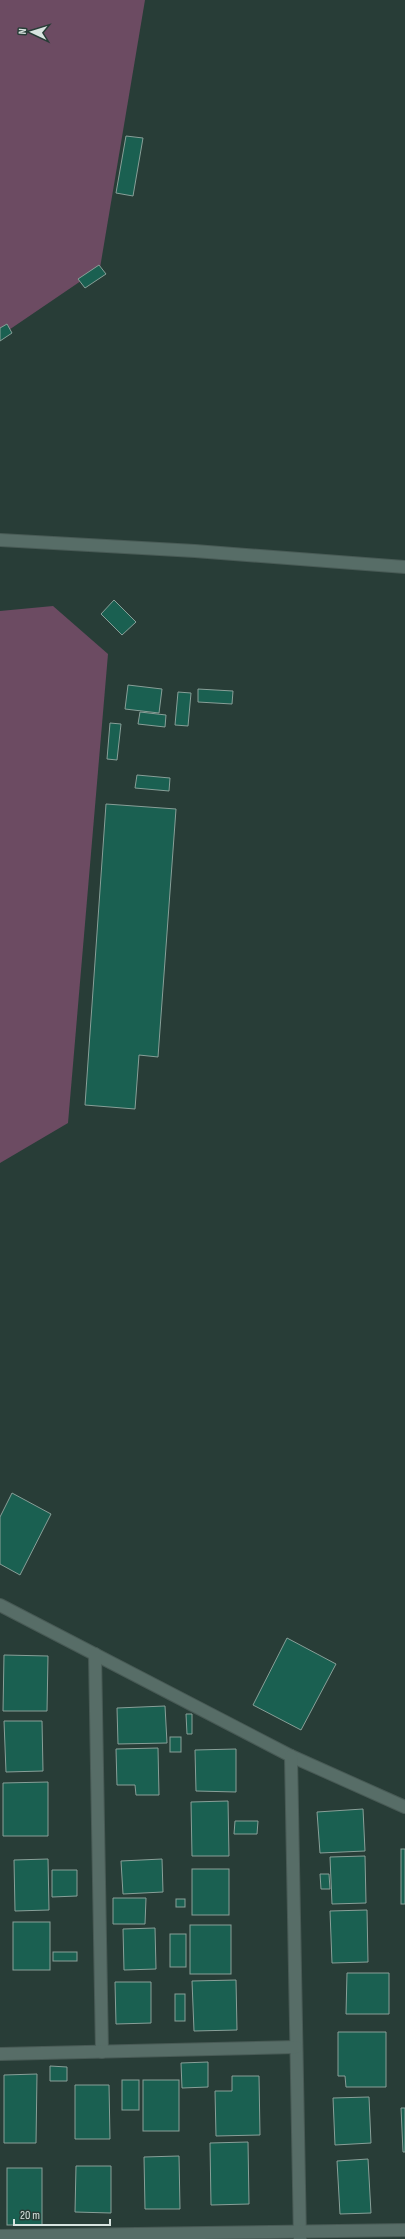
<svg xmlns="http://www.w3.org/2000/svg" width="405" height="2239" viewBox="0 0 405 2239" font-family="'Sofia Sans Condensed',sans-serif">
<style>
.green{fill:#6c4b62}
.building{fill:#1a6051;stroke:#889f98}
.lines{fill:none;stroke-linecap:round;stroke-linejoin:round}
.minor-casing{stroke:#485a55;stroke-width:14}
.minor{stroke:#576d67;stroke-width:12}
</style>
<rect width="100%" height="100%" fill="#283d37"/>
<g class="green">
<polygon points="0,0 145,0 100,268 0,336"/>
<polygon points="53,606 108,654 68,1123 0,1163 0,611"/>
</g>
<g class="building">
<polygon points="126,136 143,138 133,196 116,193"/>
<polygon points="99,265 106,274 85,288 78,279"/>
<polygon points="7,324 12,333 0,341 0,328"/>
<polygon points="114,600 136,622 122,635 101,614"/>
<polygon points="128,685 162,689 159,713 125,709"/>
<polygon points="198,689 233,691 232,704 198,702"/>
<polygon points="178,692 191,693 188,726 175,725"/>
<polygon points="140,712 166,715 165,727 138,724"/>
<polygon points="110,723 121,724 117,760 107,759"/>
<polygon points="137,775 170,778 169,791 135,788"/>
<polygon points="106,804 176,809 158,1057 139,1055 135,1109 85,1105"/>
<polygon points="12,1493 51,1514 20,1575 0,1564 0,1517"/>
<polygon points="287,1638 336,1664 301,1730 253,1705"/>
<polygon points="4,1655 48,1656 47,1711 3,1711"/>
<polygon points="165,1706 167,1743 118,1744 117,1708"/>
<polygon points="186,1714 192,1714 192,1734 187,1734"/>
<polygon points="4,1721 42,1721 43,1771 6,1772"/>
<rect x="170" y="1737" width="11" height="15"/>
<polygon points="158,1748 159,1795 136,1795 135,1785 117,1785 116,1749"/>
<polygon points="236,1749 236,1792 196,1791 195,1750"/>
<polygon points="48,1782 48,1836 3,1836 3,1783"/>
<polygon points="228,1801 229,1856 192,1856 191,1802"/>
<polygon points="363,1809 365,1851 320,1853 317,1812"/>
<polygon points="235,1821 258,1821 257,1834 234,1834"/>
<rect x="401" y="1849" width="4" height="55"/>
<polygon points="365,1856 366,1903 332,1904 330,1857"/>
<polygon points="48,1859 49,1910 15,1911 14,1860"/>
<polygon points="162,1859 163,1892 123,1894 121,1861"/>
<rect x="192" y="1869" width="37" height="46"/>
<polygon points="52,1870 77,1870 77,1896 52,1897"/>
<polygon points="320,1874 329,1874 330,1889 321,1889"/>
<polygon points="113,1898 146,1898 145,1924 113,1924"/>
<rect x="176" y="1899" width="9" height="8"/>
<polygon points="367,1910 368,1962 332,1963 330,1911"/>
<rect x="13" y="1922" width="37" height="48"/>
<rect x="190" y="1925" width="41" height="49"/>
<polygon points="155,1928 156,1969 124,1970 123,1929"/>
<rect x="170" y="1934" width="16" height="33"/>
<rect x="53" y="1952" width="24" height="9"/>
<polygon points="347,1973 389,1973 389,2014 346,2014"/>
<polygon points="236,1980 237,2030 194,2031 192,1981"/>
<polygon points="115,1982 151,1982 151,2023 116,2024"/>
<rect x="175" y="1994" width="10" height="27"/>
<polygon points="338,2032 386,2032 386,2087 346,2087 345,2076 338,2076"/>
<polygon points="208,2062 208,2087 182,2088 181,2063"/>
<polygon points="50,2066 67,2067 67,2081 50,2081"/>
<polygon points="37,2074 36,2143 4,2143 4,2075"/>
<polygon points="232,2076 259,2076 260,2135 216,2136 215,2091 232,2091"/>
<rect x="122" y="2080" width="17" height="30"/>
<rect x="143" y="2080" width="36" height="51"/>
<polygon points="75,2085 109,2085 110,2139 75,2139"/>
<polygon points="369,2097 371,2143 335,2145 333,2098"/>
<polygon points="401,2108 405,2108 405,2152 403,2152"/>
<polygon points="248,2142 249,2204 211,2205 210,2143"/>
<polygon points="179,2156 180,2209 145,2209 144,2157"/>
<polygon points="368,2159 371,2213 340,2214 337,2161"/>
<polygon points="76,2166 111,2166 111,2213 75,2212"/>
<rect x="7" y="2168" width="35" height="57"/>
</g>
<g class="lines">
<defs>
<g id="minor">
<polyline points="0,540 195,551 405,567"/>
<polyline points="0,1605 291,1756 405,1807"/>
<polyline points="95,1654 102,2052"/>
<polyline points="291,1756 300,2239"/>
<polyline points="0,2054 296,2047"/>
<polyline points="0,2236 405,2230"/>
</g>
</defs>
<use href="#minor" class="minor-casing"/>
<use href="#minor" class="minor"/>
</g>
<g transform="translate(32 32) rotate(274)" stroke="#283d37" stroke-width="3" paint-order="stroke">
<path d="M0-3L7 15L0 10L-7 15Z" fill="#d8e4e0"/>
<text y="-6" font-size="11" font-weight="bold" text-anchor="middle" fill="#d8e4e0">N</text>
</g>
<path d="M14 2219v6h96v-6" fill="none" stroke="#d8e4e0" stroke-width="2"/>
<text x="20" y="2219" font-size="12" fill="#d8e4e0" stroke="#283d37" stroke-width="3" paint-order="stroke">20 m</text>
</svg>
